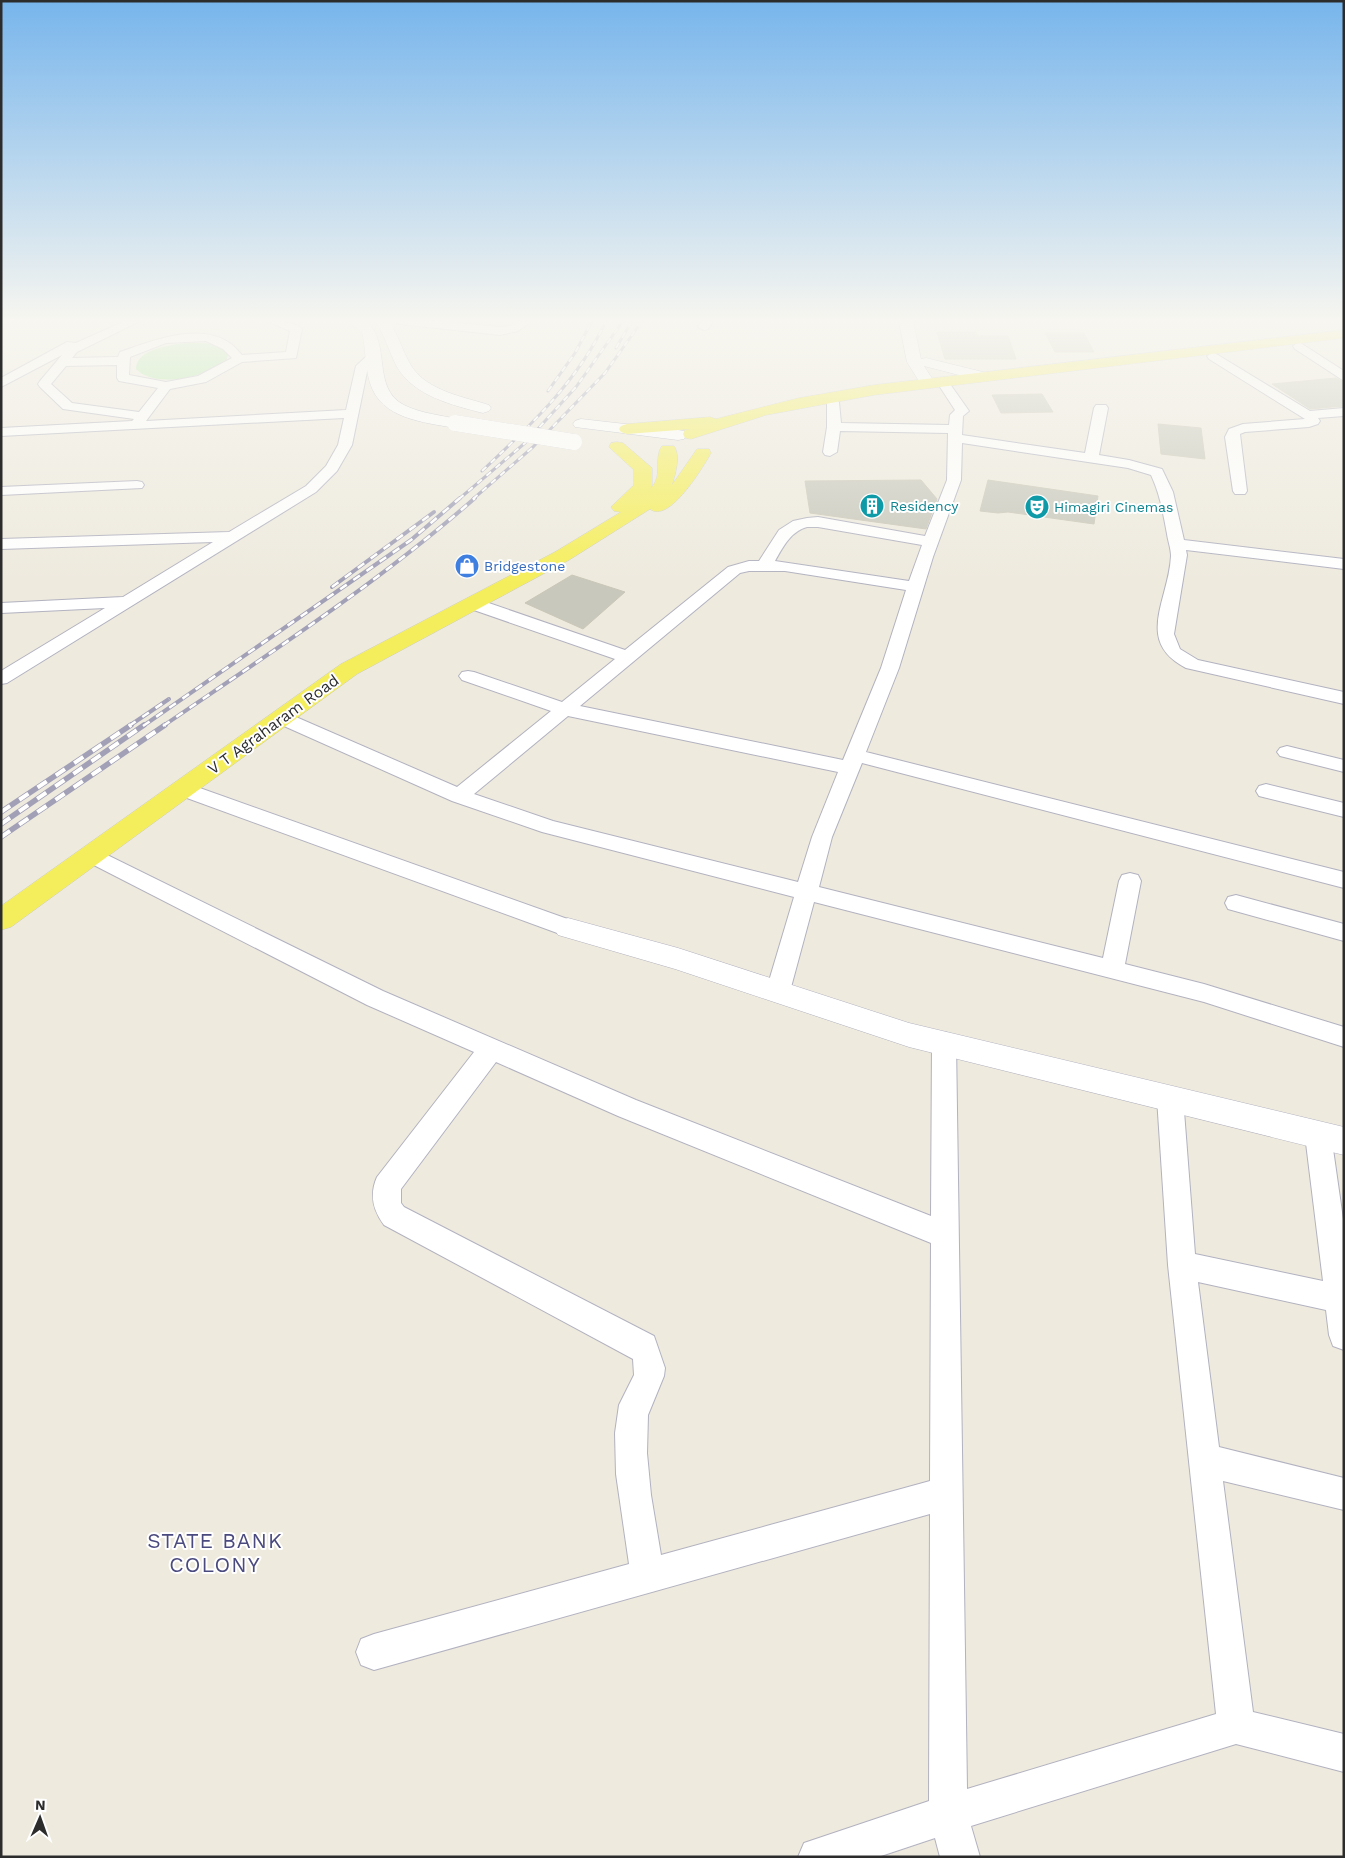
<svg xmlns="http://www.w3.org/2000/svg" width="1345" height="1858" viewBox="0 0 1345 1858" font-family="'Work Sans',sans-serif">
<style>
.green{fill:#a5e699}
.building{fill:#c9c8bc;stroke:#cac7b7}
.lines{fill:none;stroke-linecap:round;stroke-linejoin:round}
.street-casing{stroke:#b2b2c0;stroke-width:2}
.secondary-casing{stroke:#b2b2c0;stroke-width:1}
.primary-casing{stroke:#ccc;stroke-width:1}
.street{fill:#fff;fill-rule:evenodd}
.secondary{fill:#fff;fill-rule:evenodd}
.primary{fill:#f5ee5c;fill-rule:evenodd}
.rail-far2-casing{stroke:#a1a0b7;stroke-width:3}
.rail-far1-casing{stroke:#a1a0b7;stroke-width:4}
.rail-casing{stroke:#a1a0b7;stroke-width:5.5}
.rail-far2{stroke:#fff;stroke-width:2;stroke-dasharray:6;stroke-linecap:butt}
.rail-far1{stroke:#fff;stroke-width:2.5;stroke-dasharray:8;stroke-linecap:butt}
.rail{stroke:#fff;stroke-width:4;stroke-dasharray:11;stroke-linecap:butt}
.secondary-bridge-casing{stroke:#b2b2c0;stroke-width:16;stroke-linecap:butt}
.secondary-bridge{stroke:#fff;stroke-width:16}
.labels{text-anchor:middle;stroke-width:4;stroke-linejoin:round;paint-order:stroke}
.far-culture-label{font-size:14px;fill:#0d838f;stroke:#fff;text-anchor:start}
.far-shop-label{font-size:14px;fill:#366cbe;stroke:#fff;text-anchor:start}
.street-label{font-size:16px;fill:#2c2c2c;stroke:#fff}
.near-neighbourhood-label{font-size:21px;letter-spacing:1px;fill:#4b4a7f;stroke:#fff}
</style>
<rect width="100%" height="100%" fill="#eeeade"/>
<path class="green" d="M190,343C204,343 220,342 228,355L226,361C206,377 155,389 136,369C136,348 175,344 190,343Z"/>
<g class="building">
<polygon points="937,332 976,332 978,336 1008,336 1016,359 945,359"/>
<polygon points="1045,333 1084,333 1094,352 1055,352"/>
<polygon points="1336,378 1344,383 1344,406 1310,409 1272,384"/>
<polygon points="1042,394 1053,412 1001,413 992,395"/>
<polygon points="1158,424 1201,428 1205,459 1161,454"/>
<polygon points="921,480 937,499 926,529 810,513 805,481"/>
<polygon points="988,480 1098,496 1094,524 1008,512 998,513 980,511"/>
<polygon points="572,575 625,592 583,629 525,603"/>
</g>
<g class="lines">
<defs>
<g id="street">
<path d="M125,321H140L77,352L72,358L118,357L120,352C151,341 201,321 231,344C235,347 239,352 242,355L286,352L290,331L267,321C279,321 293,321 302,329L296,358L242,362L206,382L170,389L146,421L346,410L356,366L370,353H378L380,356L368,367L352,445L337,471L316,492L7,683L1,684V671L105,608L1,613V603L123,597L213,542L1,549V539L229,532L306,486L326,466L338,445L344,418L1,436V428L132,421L134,419L63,409L40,387L38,384L40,381L62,355L1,387V378L67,342L76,343ZM206,341L223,349L232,358L198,376L166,382L129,375L130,357L166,343ZM117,365V378L119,381L158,388L139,412L72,403L51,384L66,366Z"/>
<polygon points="395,321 439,321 500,327 511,326 518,321 532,321 518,331 500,335 400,324"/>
<polygon points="702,321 713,321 708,329 704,330 698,327"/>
<polygon points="1299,342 1344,371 1344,381 1295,349 1293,346"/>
<polygon points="1213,352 1310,411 1344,408 1344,416 1318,418 1320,421 1318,424 1309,427 1245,432 1240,434 1247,491 1245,494 1235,494 1233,491 1225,437 1229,429 1243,424 1305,419 1209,359 1207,356"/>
<path d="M946,383L950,384L969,411L963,416L962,435L1085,453L1094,408L1096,405H1106L1108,408L1099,455L1129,460L1162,469L1173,492L1184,540L1344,559V569L1186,550L1187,555L1174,634L1180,649L1198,660L1344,692V704L1186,668C1134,641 1169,600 1171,556C1171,549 1168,541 1167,534C1163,513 1160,494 1151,475L1128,468L962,443L961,480L933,557L899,668L866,752L1344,872V888L862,763L832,837L819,887L1103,958L1119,881L1122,875L1130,873L1138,875L1141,881L1125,964L1204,984L1344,1027V1047L1204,1002L814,902L790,991L786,998L778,1000L770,998L766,991L794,897L542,832L452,801L275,722L273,718L275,714L282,712L289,714L457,787L551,711L462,680L459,676L462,672L468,671L474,672L562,702L615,659L468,608L466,604L468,600H480L625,650L728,567L749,561H759L779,530L793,521L807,518L818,517L925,536L947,480L948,433L840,431L837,452L830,456L825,455L823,452L827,427V402L833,398L839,402L841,423L949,425L950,415L955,410L940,387ZM807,527H818L922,545L909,581L775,561C783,547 790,532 807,527ZM749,571H785L906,590L881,668L843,760L580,706L740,573ZM568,716L838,772L812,837L798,882L553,821L474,794Z"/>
<polygon points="137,481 142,482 144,485 142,488 1,495 1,487"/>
<polygon points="1287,746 1344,760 1344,772 1280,756 1277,752 1280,748"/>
<polygon points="183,782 576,922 579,928 576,934 568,936 560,934 176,794 173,789 176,784"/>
<polygon points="1266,784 1344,803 1344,817 1259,796 1256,791 1259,786"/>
<path d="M91,847L383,991L636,1100L931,1216L932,1042L935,1035L944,1032L953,1035L956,1042L967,1789L1216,1714L1168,1265L1157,1098L1161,1090L1170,1087L1179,1090L1183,1098L1195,1254L1323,1281L1305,1135L1309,1127L1318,1123L1327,1127L1331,1135L1344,1226V1350L1333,1346L1329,1335L1326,1310L1198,1282L1219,1447L1344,1478V1510L1223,1481L1253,1712L1344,1734V1772L1236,1744L971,1826L980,1857H940L935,1838L878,1857H798L804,1843L929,1801L930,1514L374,1670L361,1665L356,1652L361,1639L374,1634L629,1564L616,1474L615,1433L619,1405L634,1375L633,1359L384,1225C373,1210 369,1195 377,1177L474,1052L367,1005L84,860L80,855L84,850ZM496,1062L618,1116L931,1243L930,1481L661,1555L651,1495L647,1453L648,1415L664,1376L665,1368L654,1336L404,1207L401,1203V1189Z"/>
<polygon points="1236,895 1344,924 1344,941 1228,909 1225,903 1228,897"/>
</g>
<g id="secondary">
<path d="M346,321H366C392,343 371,388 404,405C422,414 442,415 461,420L463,423L461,426L455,428C423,422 381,419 370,383C365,367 366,349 362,332Z"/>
<path d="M375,321H389C399,336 403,353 412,367C428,391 464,397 489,405L491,408L489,411L483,413C452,405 414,396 397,367C389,352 385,335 375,321Z"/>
<polygon points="899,321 913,321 921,359 926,358 987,373 990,376 987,379 982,381 924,366 935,383 932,386 922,386 907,362"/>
<polygon points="581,419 678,430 684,431 686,435 684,439 678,440 575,427 573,424 575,421"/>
<polygon points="568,918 678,948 909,1023 1344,1127 1344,1155 909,1047 675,969 558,935 554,928 558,921"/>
</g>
<g id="primary">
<polygon points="1344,330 1344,338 874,395 766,415 691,439 685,438 683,434 685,430 691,429 627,434 621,432 619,429 621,426 627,424 710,417 716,419 799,398 874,385"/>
<path d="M617,442L623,443L652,468V486L650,489C664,476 653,459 662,446H674C681,456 675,475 672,485L697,449H709L711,453C703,467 669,524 650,509L569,560L357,674L11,927L1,930V906L341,664L555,552L621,512L614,511L611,507L634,485V470L609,447L611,443Z"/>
</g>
</defs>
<use href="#street" class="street-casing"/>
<use href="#secondary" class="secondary-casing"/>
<use href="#primary" class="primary-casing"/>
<use href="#street" class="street"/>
<use href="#secondary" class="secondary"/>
<use href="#primary" class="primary"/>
<defs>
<g id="rail-far2">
<polyline points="616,348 632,321"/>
<polyline points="548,391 575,353 592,321"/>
<path d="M482,471C530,426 578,381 606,321"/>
<polyline points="459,499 525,443 576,387 623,321"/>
<polyline points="473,499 533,447 605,373 642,321"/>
</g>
<g id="rail-far1">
<polyline points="332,587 434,512"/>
<polyline points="129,726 169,699"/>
<polyline points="143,726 411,540 460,498"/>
<path d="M163,726C270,653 378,583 475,498"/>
</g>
<g id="rail">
<polyline points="1,812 131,725"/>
<polyline points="1,824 144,725"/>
<polyline points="1,837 165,725"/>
</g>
</defs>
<use href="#rail-far2" class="rail-far2-casing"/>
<use href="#rail-far1" class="rail-far1-casing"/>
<use href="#rail" class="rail-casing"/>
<use href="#rail-far2" class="rail-far2"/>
<use href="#rail-far1" class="rail-far1"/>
<use href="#rail" class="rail"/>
<defs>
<polyline id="secondary-bridge" points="455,423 574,442"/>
</defs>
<use href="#secondary-bridge" class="secondary-bridge-casing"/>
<use href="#secondary-bridge" class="secondary-bridge"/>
</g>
<linearGradient id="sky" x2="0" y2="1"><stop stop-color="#77b5ec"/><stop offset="0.55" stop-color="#f7f6f0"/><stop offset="1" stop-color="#f7f6f0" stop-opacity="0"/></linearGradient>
<rect width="1345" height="582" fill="url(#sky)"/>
<defs>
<symbol id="building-disc" viewBox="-11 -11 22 22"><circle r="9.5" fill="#0f9aa8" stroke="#fff"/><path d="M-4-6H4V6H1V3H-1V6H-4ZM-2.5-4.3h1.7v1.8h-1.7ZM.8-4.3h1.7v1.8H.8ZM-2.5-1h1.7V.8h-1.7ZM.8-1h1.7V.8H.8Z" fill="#fff"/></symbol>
<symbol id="theatre-disc" viewBox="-11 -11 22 22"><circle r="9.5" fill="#0f9aa8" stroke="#fff"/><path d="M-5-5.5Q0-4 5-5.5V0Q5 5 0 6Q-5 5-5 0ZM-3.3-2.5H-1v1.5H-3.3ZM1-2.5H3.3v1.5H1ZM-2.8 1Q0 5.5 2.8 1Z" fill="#fff"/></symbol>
<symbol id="shop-disc" viewBox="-11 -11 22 22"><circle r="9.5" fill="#3f7fe0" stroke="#fff"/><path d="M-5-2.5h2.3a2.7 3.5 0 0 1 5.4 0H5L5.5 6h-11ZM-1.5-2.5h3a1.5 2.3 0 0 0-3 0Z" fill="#fff"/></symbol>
</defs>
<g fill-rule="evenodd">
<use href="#building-disc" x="858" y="492" width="28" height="28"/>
<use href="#theatre-disc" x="1023" y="493" width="28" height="28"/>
<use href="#shop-disc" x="453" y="552" width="28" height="28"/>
</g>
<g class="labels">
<g class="far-culture-label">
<text x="890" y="511">Residency</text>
<text x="1054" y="512">Himagiri Cinemas</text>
</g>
<g class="far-shop-label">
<text x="484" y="571">Bridgestone</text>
</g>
<g class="street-label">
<text transform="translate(273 724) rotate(-36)" y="6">V T Agraharam Road</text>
</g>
<g class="near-neighbourhood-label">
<text x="215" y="1548">STATE BANK<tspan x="215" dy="24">COLONY</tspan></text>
</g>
</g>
<rect width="1345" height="1858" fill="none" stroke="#2c2c2c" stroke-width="5"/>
<g transform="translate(40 1818) rotate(2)" stroke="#ffffff" stroke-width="4" paint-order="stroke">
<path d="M0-4L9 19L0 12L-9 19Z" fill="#2c2c2c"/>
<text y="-8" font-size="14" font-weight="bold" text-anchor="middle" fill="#2c2c2c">N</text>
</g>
</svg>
